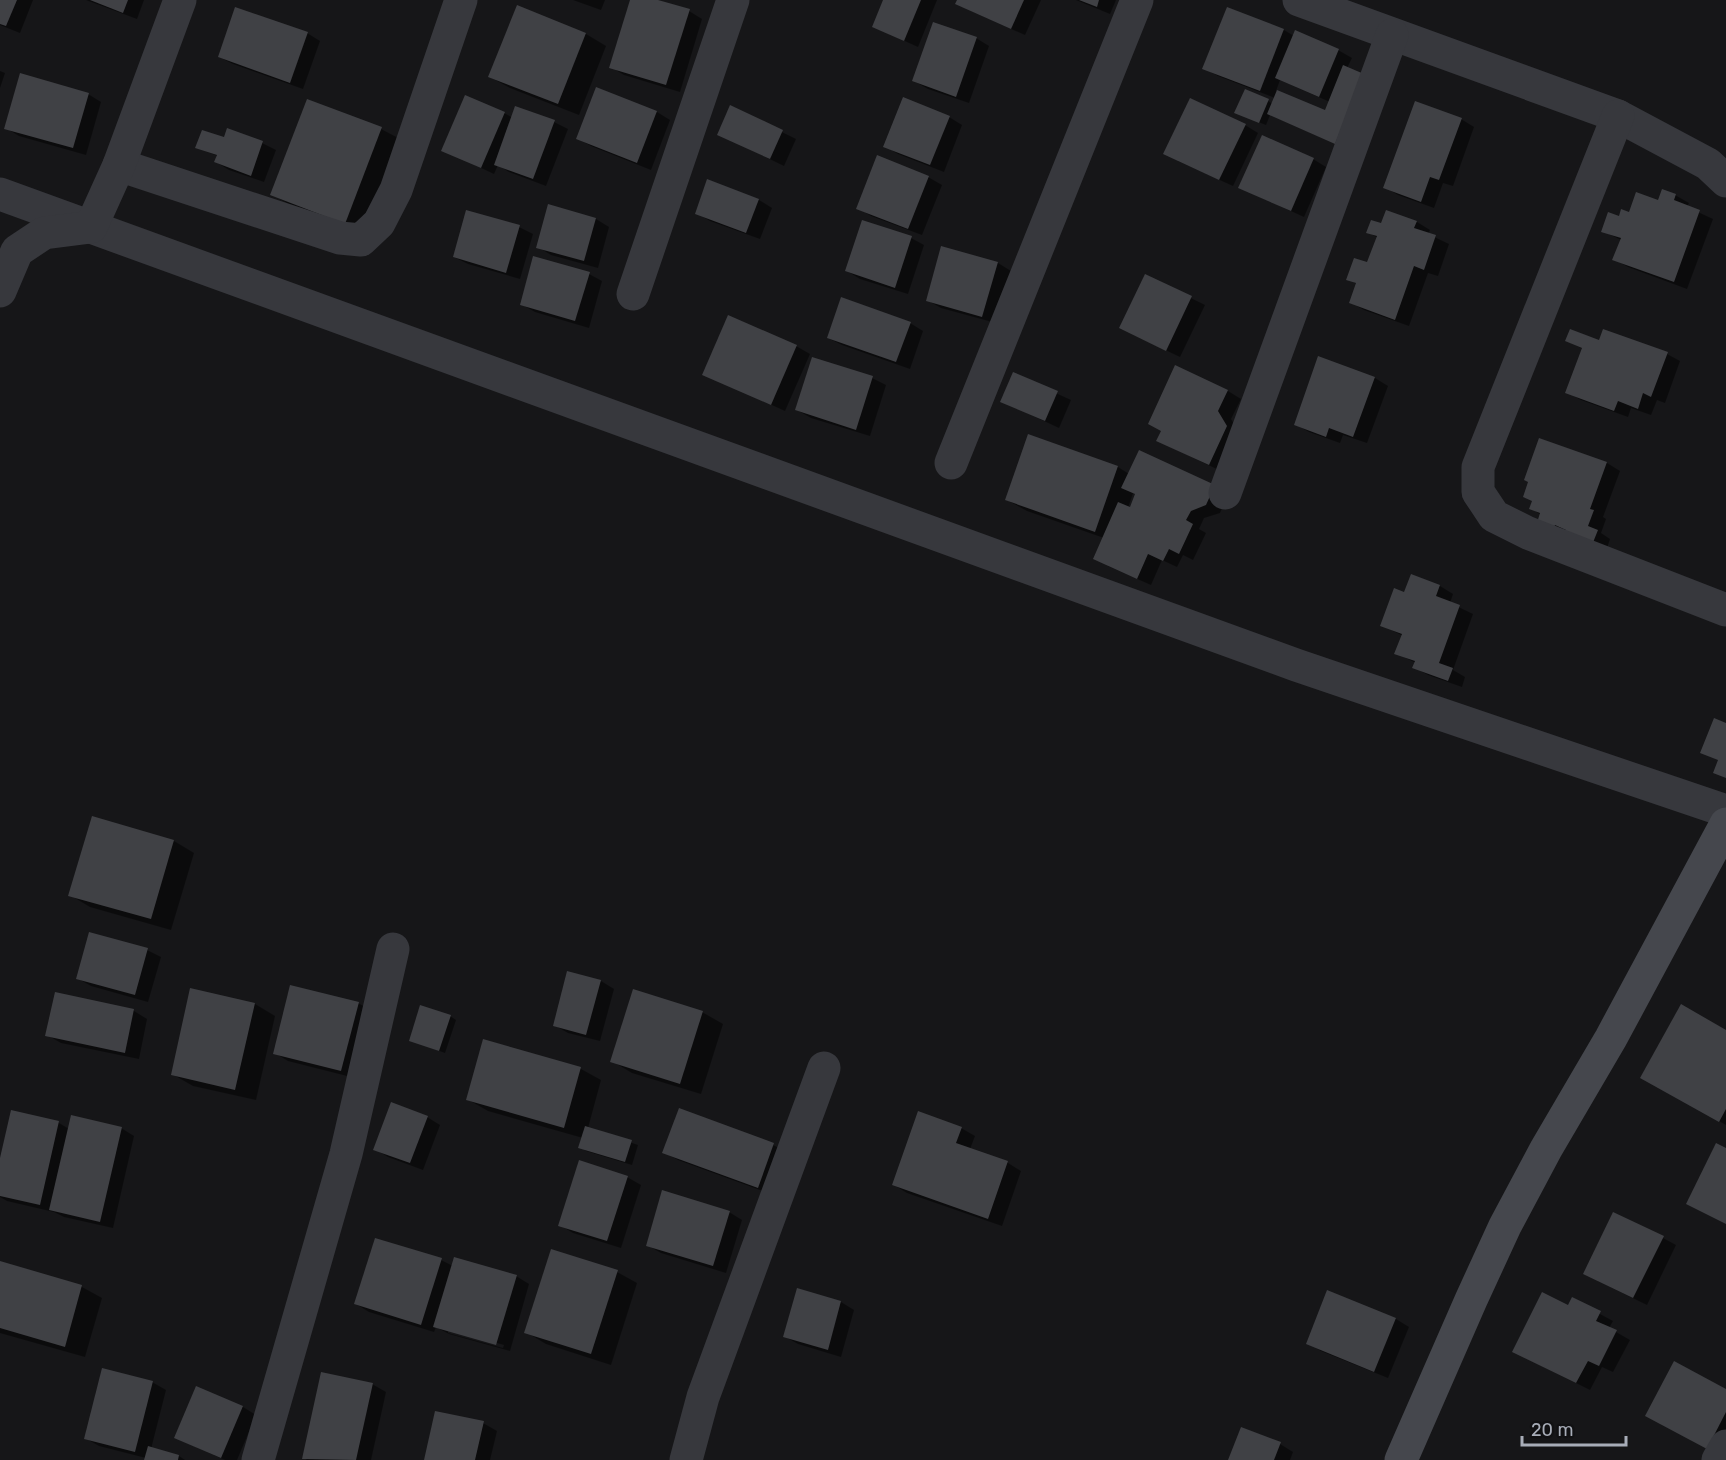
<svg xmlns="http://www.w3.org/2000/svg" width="1726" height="1460" viewBox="0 0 1726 1460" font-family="Rubik,sans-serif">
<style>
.shadow{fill:#0007;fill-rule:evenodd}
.building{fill:#404145}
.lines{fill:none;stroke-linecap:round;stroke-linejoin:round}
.street{stroke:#37383d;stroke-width:33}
.secondary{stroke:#45474d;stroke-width:33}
</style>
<rect width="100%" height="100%" fill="#161618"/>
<g class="shadow">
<polygon points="0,0 33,0 20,33 0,25"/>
<polygon points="86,0 144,0 137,19"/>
<polygon points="573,0 605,0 601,10"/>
<polygon points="631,0 653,0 689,11 702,19 680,92 624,75 611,67"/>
<polygon points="885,0 937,0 918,47 874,27"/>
<polygon points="959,0 1041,0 1025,35 971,11 957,3"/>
<polygon points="1076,0 1116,0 1110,14"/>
<polygon points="518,7 586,34 606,46 579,115 510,88 490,77"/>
<path d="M1228,8L1284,30L1294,36L1338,50L1352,58L1347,68L1349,150L1270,115L1266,125L1243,116L1268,101L1273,104L1275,98L1218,76L1204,68ZM1280,80L1330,102L1326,112L1276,91Z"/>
<polygon points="307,33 320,41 303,89 233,64 219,57"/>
<polygon points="976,38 989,46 969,103 928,89 914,81"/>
<polygon points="0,71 5,73 0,88"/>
<polygon points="88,94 101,102 86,155 19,136 6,128"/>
<polygon points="308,100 381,129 402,140 365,234 292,206 272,194"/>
<polygon points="731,107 796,139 784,166 719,134"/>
<polygon points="657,112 670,120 651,170 591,146 577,138"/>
<polygon points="504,113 513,118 554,122 568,129 546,186 509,172 498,165 494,174 443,150"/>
<polygon points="949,117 962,125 944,172 898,154 885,146"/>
<polygon points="1461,119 1474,127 1453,186 1443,183 1434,208 1398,195 1385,187"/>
<polygon points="1245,125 1258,133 1233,186 1178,161"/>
<polygon points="222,138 262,143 276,150 264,182 229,170 216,162 218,156 197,148"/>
<polygon points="1313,159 1326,167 1304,217 1240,188"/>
<polygon points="928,177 942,185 922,235 871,216 858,208"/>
<polygon points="1675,195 1689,203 1687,207 1713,219 1687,289 1628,267 1614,259 1621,240 1603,231 1620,218"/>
<polygon points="759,200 772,208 760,239 710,221 697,213"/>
<polygon points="549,206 596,219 609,227 598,268 551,255 538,247"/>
<polygon points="1387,212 1417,222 1430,230 1428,234 1449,244 1438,276 1428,273 1409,326 1364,310 1350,302 1357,284 1348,279 1368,264 1378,238 1368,232 1382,225"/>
<polygon points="519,227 533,234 520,279 468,264 454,257"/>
<polygon points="911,238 924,245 908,294 860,279 847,271"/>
<polygon points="942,248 998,263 1011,271 996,323 941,308 927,300"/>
<polygon points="589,274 602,281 589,328 535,312 521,304"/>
<polygon points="1146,276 1205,305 1180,357 1134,335"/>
<polygon points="910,323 923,331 910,369 842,345 828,338"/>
<polygon points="1567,341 1600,342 1667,354 1680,361 1665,403 1657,400 1651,415 1631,408 1628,417 1581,400 1567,392 1583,349"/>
<polygon points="796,346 810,354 785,411 704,374"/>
<polygon points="1319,358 1375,378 1388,386 1367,443 1343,435 1340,443 1309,432 1295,424"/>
<polygon points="1014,374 1071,400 1059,428 1002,401"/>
<polygon points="872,378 886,385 870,436 811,418 797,410"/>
<polygon points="1228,391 1241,399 1231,419 1240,434 1223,472 1158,441"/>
<path d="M1029,436L1118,467L1129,474L1228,494L1220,513L1204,518L1199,529L1206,533L1193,560L1183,555L1177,567L1162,560L1151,585L1108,566L1104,538L1027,511L1007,500ZM1133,493L1137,495L1130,509L1128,508Z"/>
<polygon points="1540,439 1607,463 1620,471 1603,517 1606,519 1601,533 1610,539 1604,557 1578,548 1541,515 1531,508 1533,501"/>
<polygon points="1412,576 1440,586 1453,594 1450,603 1473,614 1453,670 1465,677 1462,687 1428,675 1414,667 1416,663 1396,653 1403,636 1382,625 1405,594"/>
<polygon points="174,841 194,853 171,930 90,907 70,895"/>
<polygon points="147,950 161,957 148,1002 91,986 77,978"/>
<polygon points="601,981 614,989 600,1041 568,1033 554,1025"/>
<polygon points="191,990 255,1004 275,1016 256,1100 193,1086 172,1074"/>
<polygon points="56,994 134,1011 147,1019 139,1059 61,1043 47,1035"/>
<polygon points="358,1003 372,1011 355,1078 288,1061 275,1053"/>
<polygon points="702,1012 723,1024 701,1094 632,1073 612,1061"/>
<polygon points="450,1016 456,1020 445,1053 410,1040"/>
<polygon points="1726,1031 1726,1125 1642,1078"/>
<polygon points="484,1041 581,1069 601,1080 588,1128 638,1145 632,1165 586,1151 580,1147 583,1138 488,1111 467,1099"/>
<polygon points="12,1112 59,1123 69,1129 121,1128 134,1136 113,1228 64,1217 54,1212 7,1201 0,1197 0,1165"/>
<polygon points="427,1117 440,1125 423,1170 388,1157 375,1149"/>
<polygon points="961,1128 975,1136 970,1149 1008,1163 1021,1171 1002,1226 907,1193 894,1185"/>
<polygon points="773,1145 787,1152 771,1194 678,1160 664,1152"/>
<polygon points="627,1177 641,1185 621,1248 573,1233 560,1225"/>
<polygon points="729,1212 742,1220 726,1273 661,1253 647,1245"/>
<polygon points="1663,1238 1676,1245 1647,1305 1598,1281"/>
<path d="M441,1260L453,1266L516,1276L529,1284L510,1351L449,1334L436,1327L434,1332L369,1312L356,1304ZM448,1329L504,1345L503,1348L448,1333Z"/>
<polygon points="0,1263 82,1287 102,1298 85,1357 0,1333"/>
<polygon points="617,1272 637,1283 611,1365 546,1344 526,1332"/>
<polygon points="798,1290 841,1302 854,1310 841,1357 798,1344 784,1336"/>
<polygon points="1328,1292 1396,1319 1409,1327 1388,1378 1321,1351 1308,1343"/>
<polygon points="1572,1299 1613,1321 1609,1328 1630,1340 1613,1372 1602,1367 1590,1390 1528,1359 1568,1307"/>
<polygon points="152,1382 166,1390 151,1449 179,1456 185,1460 146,1460 146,1458 99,1446 85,1438"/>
<polygon points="372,1384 386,1392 371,1460 307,1460 304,1458"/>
<polygon points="197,1388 243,1407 256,1415 237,1460 225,1460 176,1438"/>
<polygon points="1726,1391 1726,1445 1660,1423"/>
<polygon points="483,1423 497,1431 490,1460 425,1460"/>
<polygon points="1280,1444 1293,1452 1290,1460 1230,1460"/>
</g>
<g class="building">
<polygon points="0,0 17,0 6,26 0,24"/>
<polygon points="90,0 128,0 123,13"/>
<polygon points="630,0 658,0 690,9 666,85 609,68"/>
<polygon points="883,0 921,0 904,41 872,27"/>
<polygon points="957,0 1024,0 1011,29 955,4"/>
<polygon points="1079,0 1099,0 1097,7"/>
<polygon points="517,5 586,33 558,104 488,77"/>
<polygon points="235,7 308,32 290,83 218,57"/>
<polygon points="1227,7 1284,29 1260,91 1202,69"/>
<polygon points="933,22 977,37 956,97 912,81"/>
<polygon points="1295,30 1339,49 1319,97 1275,78"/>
<polygon points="1343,65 1364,74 1335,144 1267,114 1277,90 1325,110"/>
<polygon points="20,73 89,93 73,148 4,129"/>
<polygon points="596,87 657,111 637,163 576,139"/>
<polygon points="1245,89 1269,99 1259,123 1234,113"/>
<polygon points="465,95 505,112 481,168 441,151"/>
<polygon points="903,97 950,116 930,165 883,147"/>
<polygon points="1190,98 1246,124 1219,180 1163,154"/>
<polygon points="307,99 382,127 345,224 270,195"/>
<polygon points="1415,101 1462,118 1439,180 1430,177 1421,202 1383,188"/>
<polygon points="730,105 783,130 770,159 717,135"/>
<polygon points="515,106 555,120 533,179 494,165"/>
<polygon points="227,128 263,141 251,176 214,162 217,155 195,148 202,130 224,137"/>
<polygon points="1262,135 1314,158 1291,211 1238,188"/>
<polygon points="877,155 929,176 908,229 856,209"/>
<polygon points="707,179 759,199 746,233 695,214"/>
<polygon points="1662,189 1676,194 1674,200 1700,210 1674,282 1612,260 1621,238 1601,232 1608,212 1619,216 1621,209 1629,212 1636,192 1658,200"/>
<polygon points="548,204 596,218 584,261 536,248"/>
<polygon points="466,210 520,225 506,273 453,257"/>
<polygon points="1386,210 1417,221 1414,228 1436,235 1424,270 1414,266 1395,320 1349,303 1356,283 1346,280 1354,258 1367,262 1377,236 1366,233 1371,220 1381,223"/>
<polygon points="862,220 912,236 895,288 845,271"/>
<polygon points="941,246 998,262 982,317 926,301"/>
<polygon points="533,256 590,272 575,321 520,305"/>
<polygon points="1145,274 1192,296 1166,351 1119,328"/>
<polygon points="841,297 911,322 896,362 827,338"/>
<polygon points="728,315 797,345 771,405 702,375"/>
<polygon points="1570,329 1599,340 1603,329 1668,352 1651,397 1643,393 1638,409 1618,401 1614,411 1565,393 1582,348 1565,341"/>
<polygon points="1318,356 1375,377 1353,437 1329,428 1326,437 1294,425"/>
<polygon points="812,357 873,376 856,430 795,410"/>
<polygon points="1175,365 1228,390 1218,411 1227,426 1209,465 1156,441 1161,431 1148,424"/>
<polygon points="1013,372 1058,391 1045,421 1000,402"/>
<polygon points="1028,434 1118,466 1095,532 1005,500"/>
<polygon points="1539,438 1607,462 1590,509 1594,510 1588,526 1598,530 1590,550 1562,541 1566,530 1555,525 1552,531 1536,526 1540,513 1529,509 1532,501 1523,497 1528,482 1524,480"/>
<polygon points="1139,450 1215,485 1206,505 1191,511 1186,520 1193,524 1179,554 1169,549 1163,561 1148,554 1137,579 1093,559 1118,502 1130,507 1135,494 1121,488"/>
<polygon points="1411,574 1440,585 1436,596 1460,605 1439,663 1453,668 1448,681 1412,668 1415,661 1394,654 1402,634 1380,626 1394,588 1404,592"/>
<polygon points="1714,718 1726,723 1726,778 1713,773 1718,760 1700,753"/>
<polygon points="92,816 174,840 151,919 68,896"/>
<polygon points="89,932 148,948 135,995 76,979"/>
<polygon points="567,971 601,980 586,1035 553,1026"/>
<polygon points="290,985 359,1002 341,1071 273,1054"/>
<polygon points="190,988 255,1003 235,1090 171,1075"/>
<polygon points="633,989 703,1011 680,1084 610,1062"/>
<polygon points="55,992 134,1009 125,1053 45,1036"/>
<polygon points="1681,1004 1726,1030 1726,1109 1719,1122 1640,1078"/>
<polygon points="420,1005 451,1015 439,1051 409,1041"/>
<polygon points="483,1039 581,1067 564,1128 466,1100"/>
<polygon points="391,1102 428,1116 410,1163 373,1150"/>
<polygon points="679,1108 774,1143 758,1188 662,1153"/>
<polygon points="11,1110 59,1121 40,1205 0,1196 0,1158"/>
<polygon points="918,1111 962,1127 956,1143 1008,1161 988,1219 892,1185"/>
<polygon points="71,1115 122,1127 100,1222 49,1210"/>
<polygon points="585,1126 632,1140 625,1162 578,1148"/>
<polygon points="1716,1143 1726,1148 1726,1224 1686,1204"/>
<polygon points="579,1160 628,1176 607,1241 558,1226"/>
<polygon points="662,1190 730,1211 713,1266 646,1246"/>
<polygon points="1613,1212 1664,1236 1633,1298 1583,1274"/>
<polygon points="375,1238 442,1258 421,1325 354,1304"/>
<polygon points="551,1249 618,1270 591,1354 524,1333"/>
<polygon points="454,1257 517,1275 496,1345 433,1327"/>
<polygon points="0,1261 82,1285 65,1347 0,1328"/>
<polygon points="797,1288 841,1301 828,1350 783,1337"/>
<polygon points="1327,1290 1396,1318 1374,1372 1306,1344"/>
<polygon points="1542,1292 1568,1305 1572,1297 1601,1311 1596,1321 1617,1330 1599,1366 1588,1361 1576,1383 1512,1352"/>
<polygon points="1674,1361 1726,1389 1726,1412 1707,1449 1645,1416"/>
<polygon points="102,1368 153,1381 135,1452 84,1439"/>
<polygon points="321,1372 373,1383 356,1460 302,1459"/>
<polygon points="196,1386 243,1406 221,1458 174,1438"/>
<polygon points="435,1411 484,1421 475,1460 424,1460"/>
<polygon points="1241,1427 1281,1442 1274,1460 1228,1460"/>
<polygon points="148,1446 179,1455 178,1460 144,1460"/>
</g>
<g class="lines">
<g class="street">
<polyline points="1299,0 1618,116 1708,164 1726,181"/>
<polyline points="1618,116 1478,467 1478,492 1494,516 1528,533 1726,610"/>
<polyline points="119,165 340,238 361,240 379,223 396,190 461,0"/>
<polyline points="0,194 1296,665 1726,811"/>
<polyline points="0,291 17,251 44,233 91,227 119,165 180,0"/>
<polyline points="633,294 733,0"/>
<polyline points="951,463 1137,0"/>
<polyline points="1225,493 1392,35"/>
<polyline points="258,1460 346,1154 393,949"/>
<polyline points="686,1460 703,1397 824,1068"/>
<polyline points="1718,1460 1726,1446"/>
</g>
<polyline class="secondary" points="1401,1460 1471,1300 1505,1226 1546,1149 1611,1038 1726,824"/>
</g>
<path d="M1522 1436v9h104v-9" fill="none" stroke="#a8adb8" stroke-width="3"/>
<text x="1531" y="1436" font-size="18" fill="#a8adb8" stroke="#111113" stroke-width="4.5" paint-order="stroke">20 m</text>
</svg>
